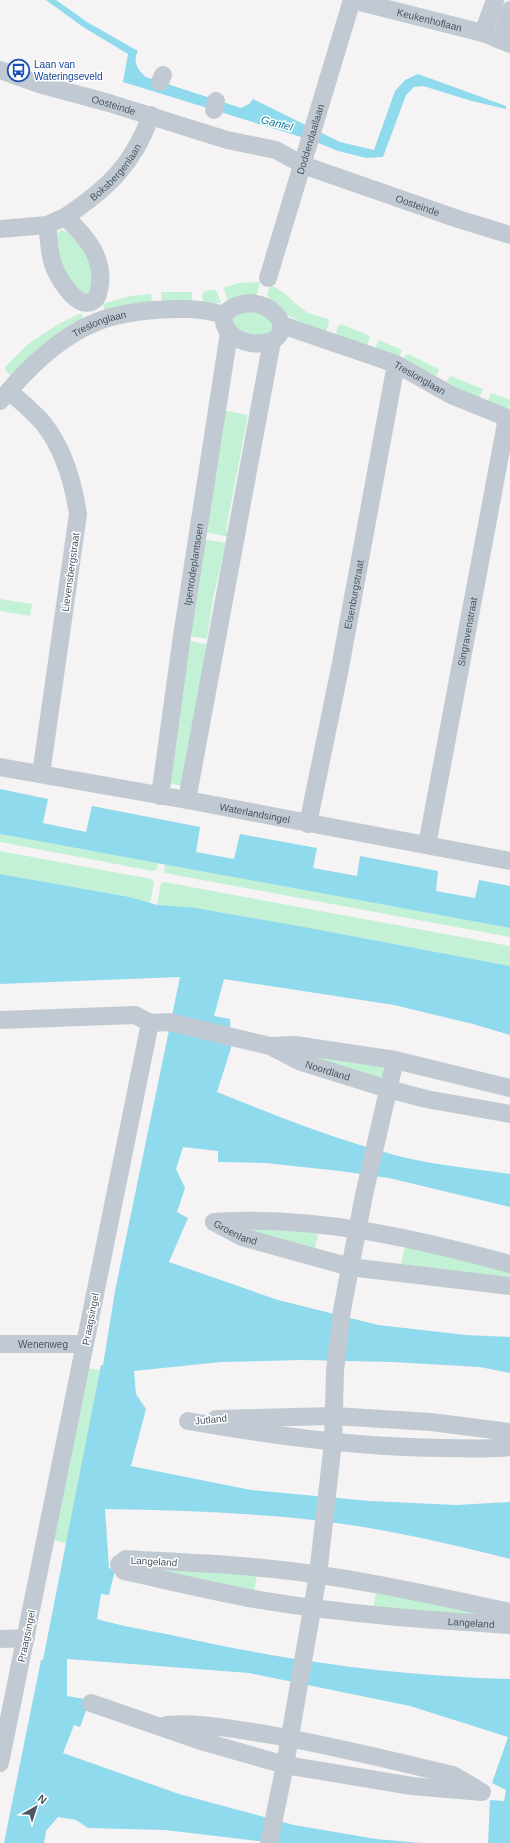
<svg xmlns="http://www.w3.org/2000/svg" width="510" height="1843" viewBox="0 0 510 1843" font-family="Arial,sans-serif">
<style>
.green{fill:#c3f1d5}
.water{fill:#90daee}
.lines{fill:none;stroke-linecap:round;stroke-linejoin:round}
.minor{stroke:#c1cad2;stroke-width:18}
.labels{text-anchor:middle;stroke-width:3;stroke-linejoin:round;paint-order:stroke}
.street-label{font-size:10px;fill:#4a5661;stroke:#fff}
.transit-label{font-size:10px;fill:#164399;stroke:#fff;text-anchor:start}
.water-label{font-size:11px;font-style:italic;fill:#0c7c9b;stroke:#fff}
</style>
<rect width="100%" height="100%" fill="#f5f3f3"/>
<g class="green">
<path d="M62,230C86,238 91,263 94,285L86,298L62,280L57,233Z"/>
<polygon points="260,282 257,294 228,300 223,288 238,283"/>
<path d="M271,285L284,293L297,305L308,313L328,319L329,323L326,331C308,325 274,314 267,294Z"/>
<polygon points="216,290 221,303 203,303 202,294 205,291"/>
<polygon points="161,292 192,292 192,302 162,303"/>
<polygon points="151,294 152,304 106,314 103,304 130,296"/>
<path d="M259,309L274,323C267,348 245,333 230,325L233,311Z"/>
<polygon points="81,313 85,323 12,377 6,371 5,367 28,344 57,325"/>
<polygon points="341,324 370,336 367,346 338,335 336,332 338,326"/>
<polygon points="379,340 402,350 399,358 374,350"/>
<polygon points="408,354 439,369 435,380 403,358"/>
<polygon points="451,376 483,389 478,400 446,382"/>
<polygon points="491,393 510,400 509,411 487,403"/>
<polygon points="223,410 248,415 226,530 230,532 229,537 205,532"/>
<polygon points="202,539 226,543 213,598 207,639 190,636"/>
<polygon points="0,599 32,604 30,616 0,611"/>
<polygon points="190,641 210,645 184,786 167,783"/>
<polygon points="0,834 158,863 157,869 153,871 0,842"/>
<polygon points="0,851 151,879 154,882 150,903 130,897 0,874"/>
<polygon points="165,864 510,928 510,937 165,873 164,871"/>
<polygon points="164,882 510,946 510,966 315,929 157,905 161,883"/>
<polygon points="295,1051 383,1067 384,1073 381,1077 375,1080"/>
<polygon points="244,1229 319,1232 314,1251"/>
<polygon points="408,1247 510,1272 510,1283 401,1266 404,1249"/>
<polygon points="86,1368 100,1370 67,1543 52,1540"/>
<polygon points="127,1564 257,1574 254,1593"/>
<polygon points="376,1592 510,1619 373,1611"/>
</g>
<g class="water">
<path d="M46,0H56L87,22L138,51C132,62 138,70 146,77L241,108L249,104L253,99L340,142L374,150L395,91L405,80L418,74L506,106V109L472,101L423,86L414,87L406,95L383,157L366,158L338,151L311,140L123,82L128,54L83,27Z"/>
<polygon points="0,789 48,799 43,823 86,832 92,806 200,827 196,852 234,859 240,834 317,848 313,868 357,876 360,856 438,871 436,891 475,898 479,880 510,886 510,928 0,834"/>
<path d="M0,874L130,897L157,905L195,908L315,929L510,966V1035L473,1024L394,1005L224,979L214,1016L230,1019L231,1048L217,1092C272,1114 326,1136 384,1152C424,1164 468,1168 510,1174V1207L389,1178L340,1171L265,1163L218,1162V1151L183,1147L176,1169L185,1188L177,1212L188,1218L169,1262L278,1300L378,1325L466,1335L510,1337V1373L480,1367L392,1362L302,1360L221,1362L134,1371L136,1394L146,1409L131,1466L251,1490L370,1501L456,1505L510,1502V1559C439,1541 368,1525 295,1518C232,1512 168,1510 105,1509L109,1568L115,1570L109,1595L101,1594L97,1619C124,1627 153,1631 180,1637C288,1661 399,1676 510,1679V1843H488L490,1800L504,1801L506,1790L492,1783L508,1737L410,1706L249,1673L67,1659V1696L90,1700L80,1727L74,1725L63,1753L179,1794L294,1825L376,1839L421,1843H275L165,1830L88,1828L76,1820L58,1817L46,1831L44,1843H4L41,1660H43L101,1365H103L115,1291L180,977L0,984Z"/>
</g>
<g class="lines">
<g class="minor">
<path id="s1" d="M352,0L483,33L510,44"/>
<polyline points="483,33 495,0"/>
<polyline points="500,40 510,10"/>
<path id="s2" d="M0,70L39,84L109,103L227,140L276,150L303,165L458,219L510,235"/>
<polyline points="160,82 163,75"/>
<polyline points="214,110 216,101"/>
<path id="s3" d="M65,217C107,189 134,164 151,115"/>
<path d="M0,229L47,225L65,217C86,236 106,259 99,290C98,295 97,300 91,302C75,308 57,276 53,264C49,253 49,238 47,225"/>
<path id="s4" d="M268,278L352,0"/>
<path d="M251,303C259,304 267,306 273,312C285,321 284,338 268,342C231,352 199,308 251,303Z"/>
<path id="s5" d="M282,325L396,364L451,395L510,419"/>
<path d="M9,391C20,401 33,411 43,423C64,449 73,481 78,514L41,774"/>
<path id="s6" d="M0,401C27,369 59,336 99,321C114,315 139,311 155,310C182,308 199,308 225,315"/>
<path id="s7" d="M0,767L187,800L510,861"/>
<path id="s8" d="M160,796L182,636L229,333"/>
<polyline points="187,800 272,341"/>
<path id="s9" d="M308,824L340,668L396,364"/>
<path id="s10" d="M427,845L507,418"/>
<polyline points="0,1020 135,1015 150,1023 0,1763"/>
<polyline points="150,1023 169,1022 270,1046 295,1045 395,1060 510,1088"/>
<path id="s11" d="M270,1046L301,1062L388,1089L426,1099L510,1114"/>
<path id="s12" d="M214,1222L242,1237L350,1267L510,1286"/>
<path d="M214,1222C314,1215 414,1238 510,1264"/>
<path id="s13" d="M0,1344H85"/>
<polyline points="216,1419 334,1416 431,1422 510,1432"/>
<path d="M188,1421C273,1436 360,1448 446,1448C467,1448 490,1450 510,1447"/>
<path id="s14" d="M510,1612C428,1594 346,1576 263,1568C217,1563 172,1562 126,1559L119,1564L124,1571C170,1581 215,1592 260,1600C343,1614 427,1620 510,1625"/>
<polyline points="0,1639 26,1638"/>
<polyline points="91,1703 201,1741 285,1765 412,1786 482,1792"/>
<path d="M166,1725C199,1722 233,1729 266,1734C329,1745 391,1760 453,1775L477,1789"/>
<polyline points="269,1843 285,1765 318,1575 333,1442 335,1371 342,1310 364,1195 395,1060"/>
</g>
</g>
<defs>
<symbol id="bus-ring" viewBox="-11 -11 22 22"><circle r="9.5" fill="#fff" stroke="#1a4fb4" stroke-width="1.5"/><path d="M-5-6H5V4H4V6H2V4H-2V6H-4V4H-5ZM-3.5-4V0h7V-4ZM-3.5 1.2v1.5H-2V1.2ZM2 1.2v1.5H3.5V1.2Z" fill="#1a4fb4"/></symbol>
</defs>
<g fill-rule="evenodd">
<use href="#bus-ring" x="6" y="58" width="25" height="25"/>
</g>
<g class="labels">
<g class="street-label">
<text dy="4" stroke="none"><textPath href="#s1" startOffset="80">Keukenhoflaan</textPath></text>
<text dy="4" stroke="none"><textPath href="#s2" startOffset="119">Oosteinde</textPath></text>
<text dy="4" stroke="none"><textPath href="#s4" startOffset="145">Doddendaallaan</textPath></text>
<text dy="4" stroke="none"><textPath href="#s3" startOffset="68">Boksbergenlaan</textPath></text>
<text dy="4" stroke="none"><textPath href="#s2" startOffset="440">Oosteinde</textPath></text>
<text dy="4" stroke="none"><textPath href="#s6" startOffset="128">Treslonglaan</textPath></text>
<text dy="4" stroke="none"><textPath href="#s5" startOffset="148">Treslonglaan</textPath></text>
<text dy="4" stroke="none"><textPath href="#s8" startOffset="234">Ipenrodeplantsoen</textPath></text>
<text transform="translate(70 572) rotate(-82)" y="4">Lievensbergstraat</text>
<text dy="4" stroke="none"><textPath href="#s9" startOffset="234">Elsenburgstraat</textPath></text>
<text dy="4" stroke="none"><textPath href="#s10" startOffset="217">Singravenstraat</textPath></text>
<text dy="4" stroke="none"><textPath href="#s7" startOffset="259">Waterlandsingel</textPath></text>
<text dy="4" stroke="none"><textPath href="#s11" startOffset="63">Noordland</textPath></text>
<text dy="4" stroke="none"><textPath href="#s12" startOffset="24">Groenland</textPath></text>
<text transform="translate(90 1319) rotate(-79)" y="4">Praagsingel</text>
<text dy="4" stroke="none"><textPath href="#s13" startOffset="43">Wenenweg</textPath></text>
<text transform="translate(211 1419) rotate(-5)" y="4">Jutland</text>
<text transform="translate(154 1561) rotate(3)" y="4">Langeland</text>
<text dy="4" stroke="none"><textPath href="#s14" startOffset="757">Langeland</textPath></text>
<text transform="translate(26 1636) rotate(-78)" y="4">Praagsingel</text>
</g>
<g class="transit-label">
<text x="34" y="68">Laan van<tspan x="34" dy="12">Wateringseveld</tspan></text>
</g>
<g class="water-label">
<text transform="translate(277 123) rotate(15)" y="4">Gantel</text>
</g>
</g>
<g transform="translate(36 1807) rotate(39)" stroke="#ffffff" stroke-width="3" paint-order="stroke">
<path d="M0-3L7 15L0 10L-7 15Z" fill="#4a5661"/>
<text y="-6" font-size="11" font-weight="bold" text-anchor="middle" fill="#4a5661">N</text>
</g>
</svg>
